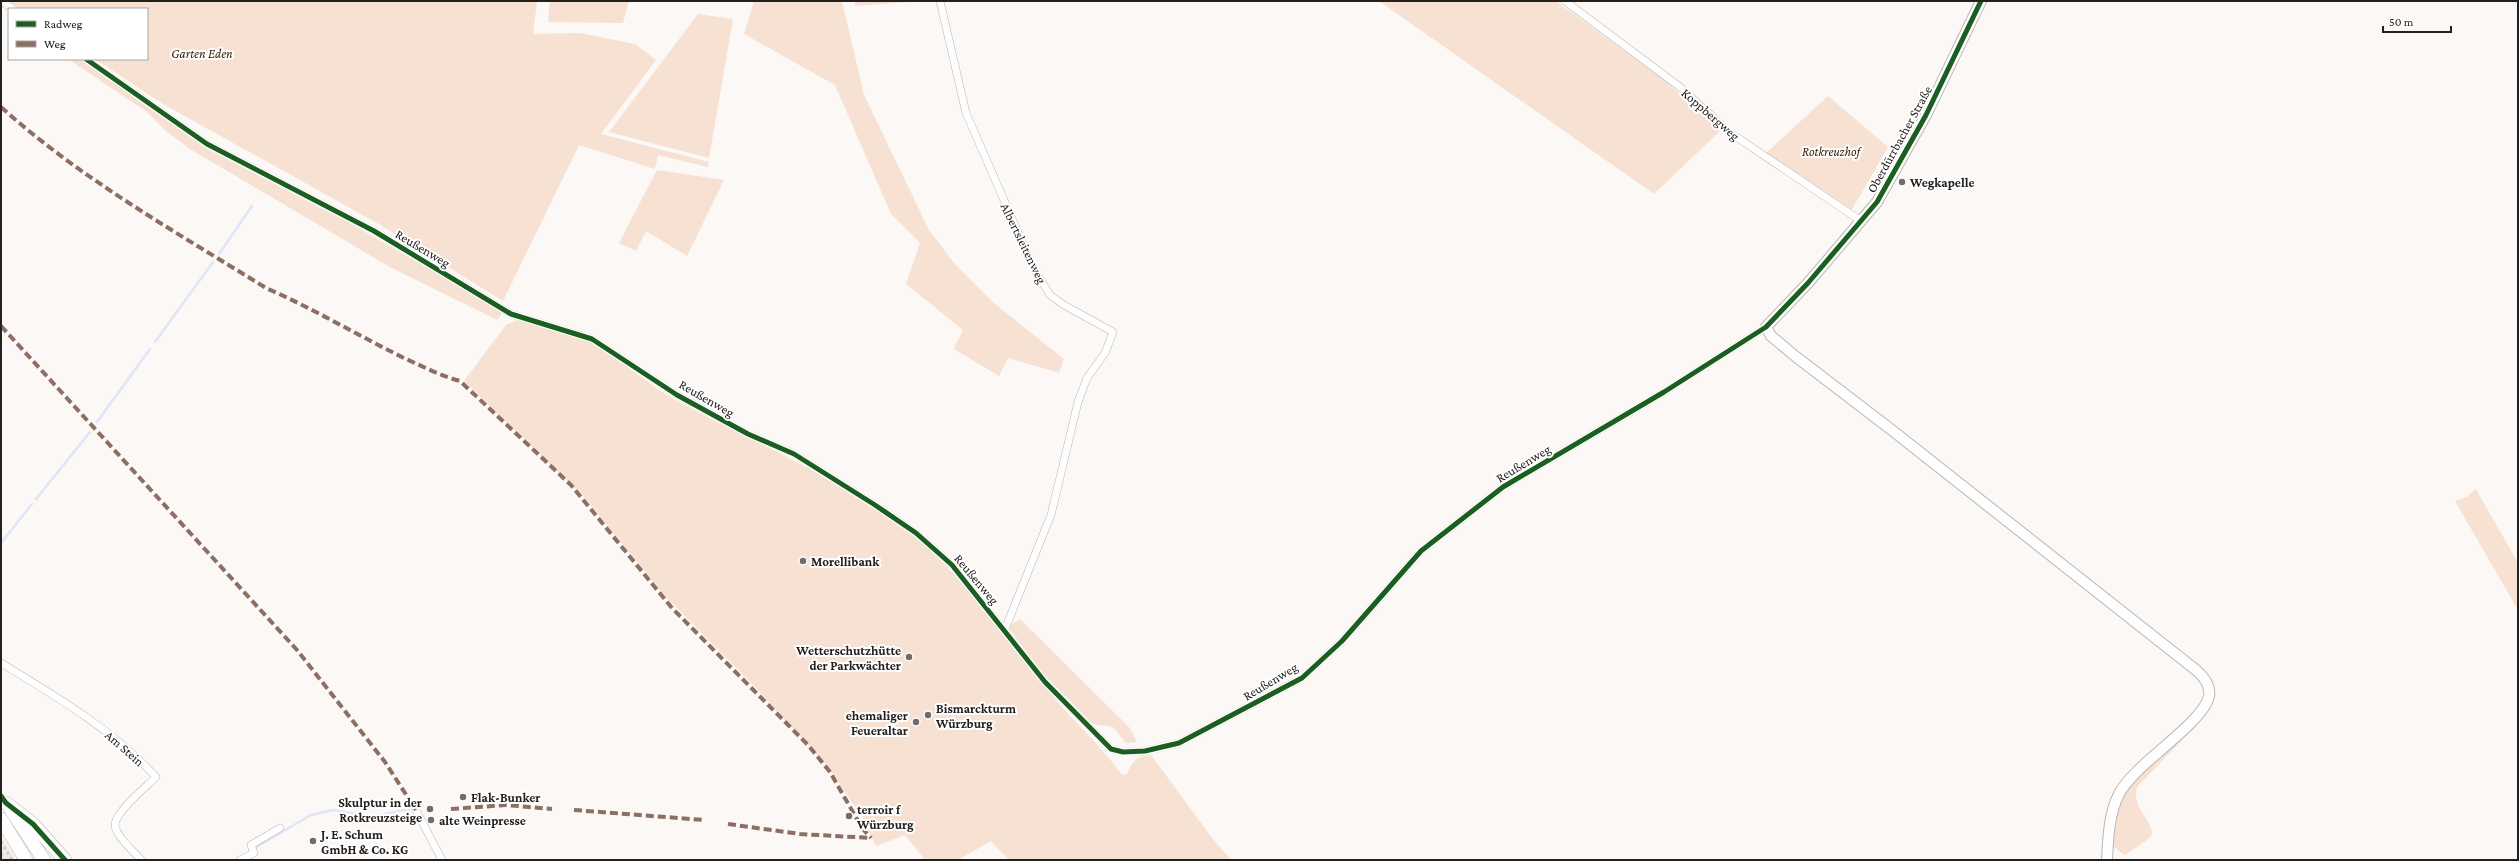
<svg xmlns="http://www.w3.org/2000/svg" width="2519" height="861" viewBox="0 0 2519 861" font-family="'Crimson Pro',serif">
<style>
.built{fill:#f2e9e3}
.green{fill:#f6e1d3}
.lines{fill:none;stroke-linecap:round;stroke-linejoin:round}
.stream{stroke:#dee6f8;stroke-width:2.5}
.street-casing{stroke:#b9b7b5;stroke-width:8}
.secondary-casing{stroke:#b9b7b5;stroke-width:12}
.highway-casing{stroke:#b9b7b5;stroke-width:14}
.street{stroke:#fefefe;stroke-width:7}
.secondary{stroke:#fefefe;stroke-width:10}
.highway{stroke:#fefefe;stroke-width:13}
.rail{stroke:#c1c1c0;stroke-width:2.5;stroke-dasharray:2 4;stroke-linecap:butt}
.quiet{stroke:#8d6e63;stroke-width:4;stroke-dasharray:8 4;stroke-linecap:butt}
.cycleway-casing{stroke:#fff;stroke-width:8}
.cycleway{stroke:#1b5e20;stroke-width:5}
.poi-dot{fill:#6f6c6a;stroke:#fff;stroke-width:1.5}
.labels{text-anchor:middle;stroke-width:4;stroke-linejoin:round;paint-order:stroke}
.park-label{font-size:13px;font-style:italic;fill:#3e2109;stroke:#fff}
.street-label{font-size:13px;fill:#23201e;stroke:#fff}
.poi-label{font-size:13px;font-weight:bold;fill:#23201e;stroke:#fff;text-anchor:start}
</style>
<rect width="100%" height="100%" fill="#fbf8f6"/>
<polygon class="built" points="1,836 16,860 1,860"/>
<g class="green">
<polygon points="8,1 537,1 533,34 580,33 635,44 656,60 601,134 709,162 708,167 658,155 655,169 579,145 503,301 377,223 163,104 95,59 147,59 147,9 20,9"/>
<polygon points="550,1 629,1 623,23 548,22"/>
<polygon points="754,1 842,1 864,95 929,230 954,263 995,304 1064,359 1059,373 1008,358 999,376 954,349 963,330 906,284 920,243 891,214 835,85 744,34"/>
<polygon points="855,1 921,1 855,6"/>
<polygon points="1379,1 1556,1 1667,82 1720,131 1654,194"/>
<polygon points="698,14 733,19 709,158 609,132"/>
<polygon points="68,59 80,59 205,148 353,225 503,312 497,320 390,267 190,149 166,131 147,112"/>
<polygon points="1828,96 1888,147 1851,211 1765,154"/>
<polygon points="657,170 724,180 687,256 646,231 636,251 619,243"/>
<path d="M522,318C548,326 574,333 597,347C625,364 649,385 677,401C755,444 841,477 911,534C966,578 1006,639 1050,693C1073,722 1099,742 1121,774L1126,775C1132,763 1137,754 1151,755L1212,838L1231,860H1009L991,841L958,860H925L905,835L876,846L864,821L861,807L857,810L829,768L758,690L663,594L585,498L464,381L506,325Z"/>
<polygon points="2476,489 2518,563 2518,610 2455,501 2467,497"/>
<polygon points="1020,619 1129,727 1137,742 1126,743 1113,727 1093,724 1042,672 1008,627"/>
<path d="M2209,712L2137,787C2132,806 2147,815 2152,831L2151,837L2125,855L2113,847C2115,823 2117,804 2131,784Z"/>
</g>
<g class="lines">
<g class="stream">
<polyline points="219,254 252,206"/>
<polyline points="155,342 213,262"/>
<polyline points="97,422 150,349"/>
<polyline points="36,499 90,432"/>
<polyline points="1,543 32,504"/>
<polyline points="253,849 311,815 333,810 372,817 413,808"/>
</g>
<defs>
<g id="street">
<polyline points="1,1 13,9"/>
<polyline points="940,1 966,113 1034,269 1050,295 1064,305 1113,332 1105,353 1087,378 1078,402 1051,515 1005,629"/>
<polyline points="1565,1 1680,87 1729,132 1861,221"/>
<polyline points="86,59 207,144 374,231 511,314 592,339 677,395 748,434 794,454 875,505 916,533 952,565 1045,682 1111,749 1123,752 1145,751 1179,743 1302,678 1342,641 1421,551 1503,487 1664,392 1766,327"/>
<path d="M1,663C57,697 112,729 156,777C146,787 115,812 115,825C116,837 134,851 141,860"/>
<polyline points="416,810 442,860"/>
<polyline points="240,860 254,853 251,845 280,828"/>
</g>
<path id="secondary" d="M1981,1L1926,115L1877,202L1808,283L1766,327L1771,336L1795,356L1893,431L2196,670C2203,676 2211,685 2209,696C2204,723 2134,764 2119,794C2109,813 2108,839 2107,860"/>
<g id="highway">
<polyline points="6,803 33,824 65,860"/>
<polyline points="11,810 44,860"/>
<polyline points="1,819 26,860"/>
</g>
</defs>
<use href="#street" class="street-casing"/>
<use href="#secondary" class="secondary-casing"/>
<use href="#highway" class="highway-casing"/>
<use href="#street" class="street"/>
<use href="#secondary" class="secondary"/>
<use href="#highway" class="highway"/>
<g class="rail">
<polyline points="1,842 12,860"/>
<polyline points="1,854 5,860"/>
</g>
<g class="quiet">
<path d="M1,107C81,179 176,232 266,288C314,309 359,336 406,359C424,367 441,376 460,381L571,485L672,608L808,745L830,772L862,828L871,838"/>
<polyline points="1,326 297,650 385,762 416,810"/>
<polyline points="451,809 506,805 552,809"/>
<polyline points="574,810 704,820"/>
<polyline points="728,824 800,834 871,838"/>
</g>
<defs>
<g id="cycleway">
<polyline points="86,59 207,144 374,231 511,314 592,339 677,395 748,434 794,454 875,505 916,533 952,565 1045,682 1111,749 1123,752 1145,751 1179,743 1302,678 1342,641 1421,551 1503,487 1664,392 1766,327 1808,283 1877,202 1926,115 1981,1"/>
<polyline points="1,796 6,803 33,824 65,860"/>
</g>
</defs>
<use href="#cycleway" class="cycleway-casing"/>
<use href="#cycleway" class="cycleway"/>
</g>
<g class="poi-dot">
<circle cx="1902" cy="182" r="4"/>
<circle cx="803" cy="561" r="4"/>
<circle cx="909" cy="657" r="4"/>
<circle cx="928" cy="715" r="4"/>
<circle cx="916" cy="722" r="4"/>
<circle cx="463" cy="797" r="4"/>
<circle cx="430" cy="809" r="4"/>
<circle cx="849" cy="816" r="4"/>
<circle cx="431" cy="820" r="4"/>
<circle cx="313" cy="841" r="4"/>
</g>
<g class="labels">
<g class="park-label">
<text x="202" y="58">Garten Eden</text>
<text x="1831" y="156">Rotkreuzhof</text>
</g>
<g class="street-label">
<text transform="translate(1711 114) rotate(41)" y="5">Koppbergweg</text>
<text transform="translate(1899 139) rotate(-61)" y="5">Oberdürrbacher Straße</text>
<text transform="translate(1024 243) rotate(64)" y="5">Albertsleitenweg</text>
<text transform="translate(423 248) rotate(31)" y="5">Reußenweg</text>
<text transform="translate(707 398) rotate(30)" y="5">Reußenweg</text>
<text transform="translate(1523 463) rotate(-31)" y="5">Reußenweg</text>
<text transform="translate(977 579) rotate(50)" y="5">Reußenweg</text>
<text transform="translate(1270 681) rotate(-31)" y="5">Reußenweg</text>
<text transform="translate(125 748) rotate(41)" y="5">Am Stein</text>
</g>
<g class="poi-label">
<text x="1910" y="187">Wegkapelle</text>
<text x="811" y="566">Morellibank</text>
<text x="901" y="655" text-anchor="end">Wetterschutzhütte<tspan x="901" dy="15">der Parkwächter</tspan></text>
<text x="936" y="713">Bismarckturm<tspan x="936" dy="15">Würzburg</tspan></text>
<text x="908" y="720" text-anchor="end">ehemaliger<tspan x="908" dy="15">Feueraltar</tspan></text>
<text x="471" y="802">Flak-Bunker</text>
<text x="422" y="807" text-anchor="end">Skulptur in der<tspan x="422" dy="15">Rotkreuzsteige</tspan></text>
<text x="857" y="814">terroir f<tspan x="857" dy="15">Würzburg</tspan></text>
<text x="439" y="825">alte Weinpresse</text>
<text x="321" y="839">J. E. Schum<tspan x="321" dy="15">GmbH &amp; Co. KG</tspan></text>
</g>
</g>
<rect width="2519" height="861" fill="none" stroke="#23201e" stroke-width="4"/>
<rect x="8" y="8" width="140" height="52" fill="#ffffff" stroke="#a7a6a5"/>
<rect x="16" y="21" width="20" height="6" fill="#1b5e20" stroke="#a7a6a5"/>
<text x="44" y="28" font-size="12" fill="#23201e">Radweg</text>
<rect x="16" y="41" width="20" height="6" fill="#8d6e63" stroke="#a7a6a5"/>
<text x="44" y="48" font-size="12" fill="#23201e">Weg</text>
<path d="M2383 26v6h68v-6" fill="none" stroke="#23201e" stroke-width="2"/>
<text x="2389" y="26" font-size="12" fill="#23201e" stroke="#ffffff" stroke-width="3" paint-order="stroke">50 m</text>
</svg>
